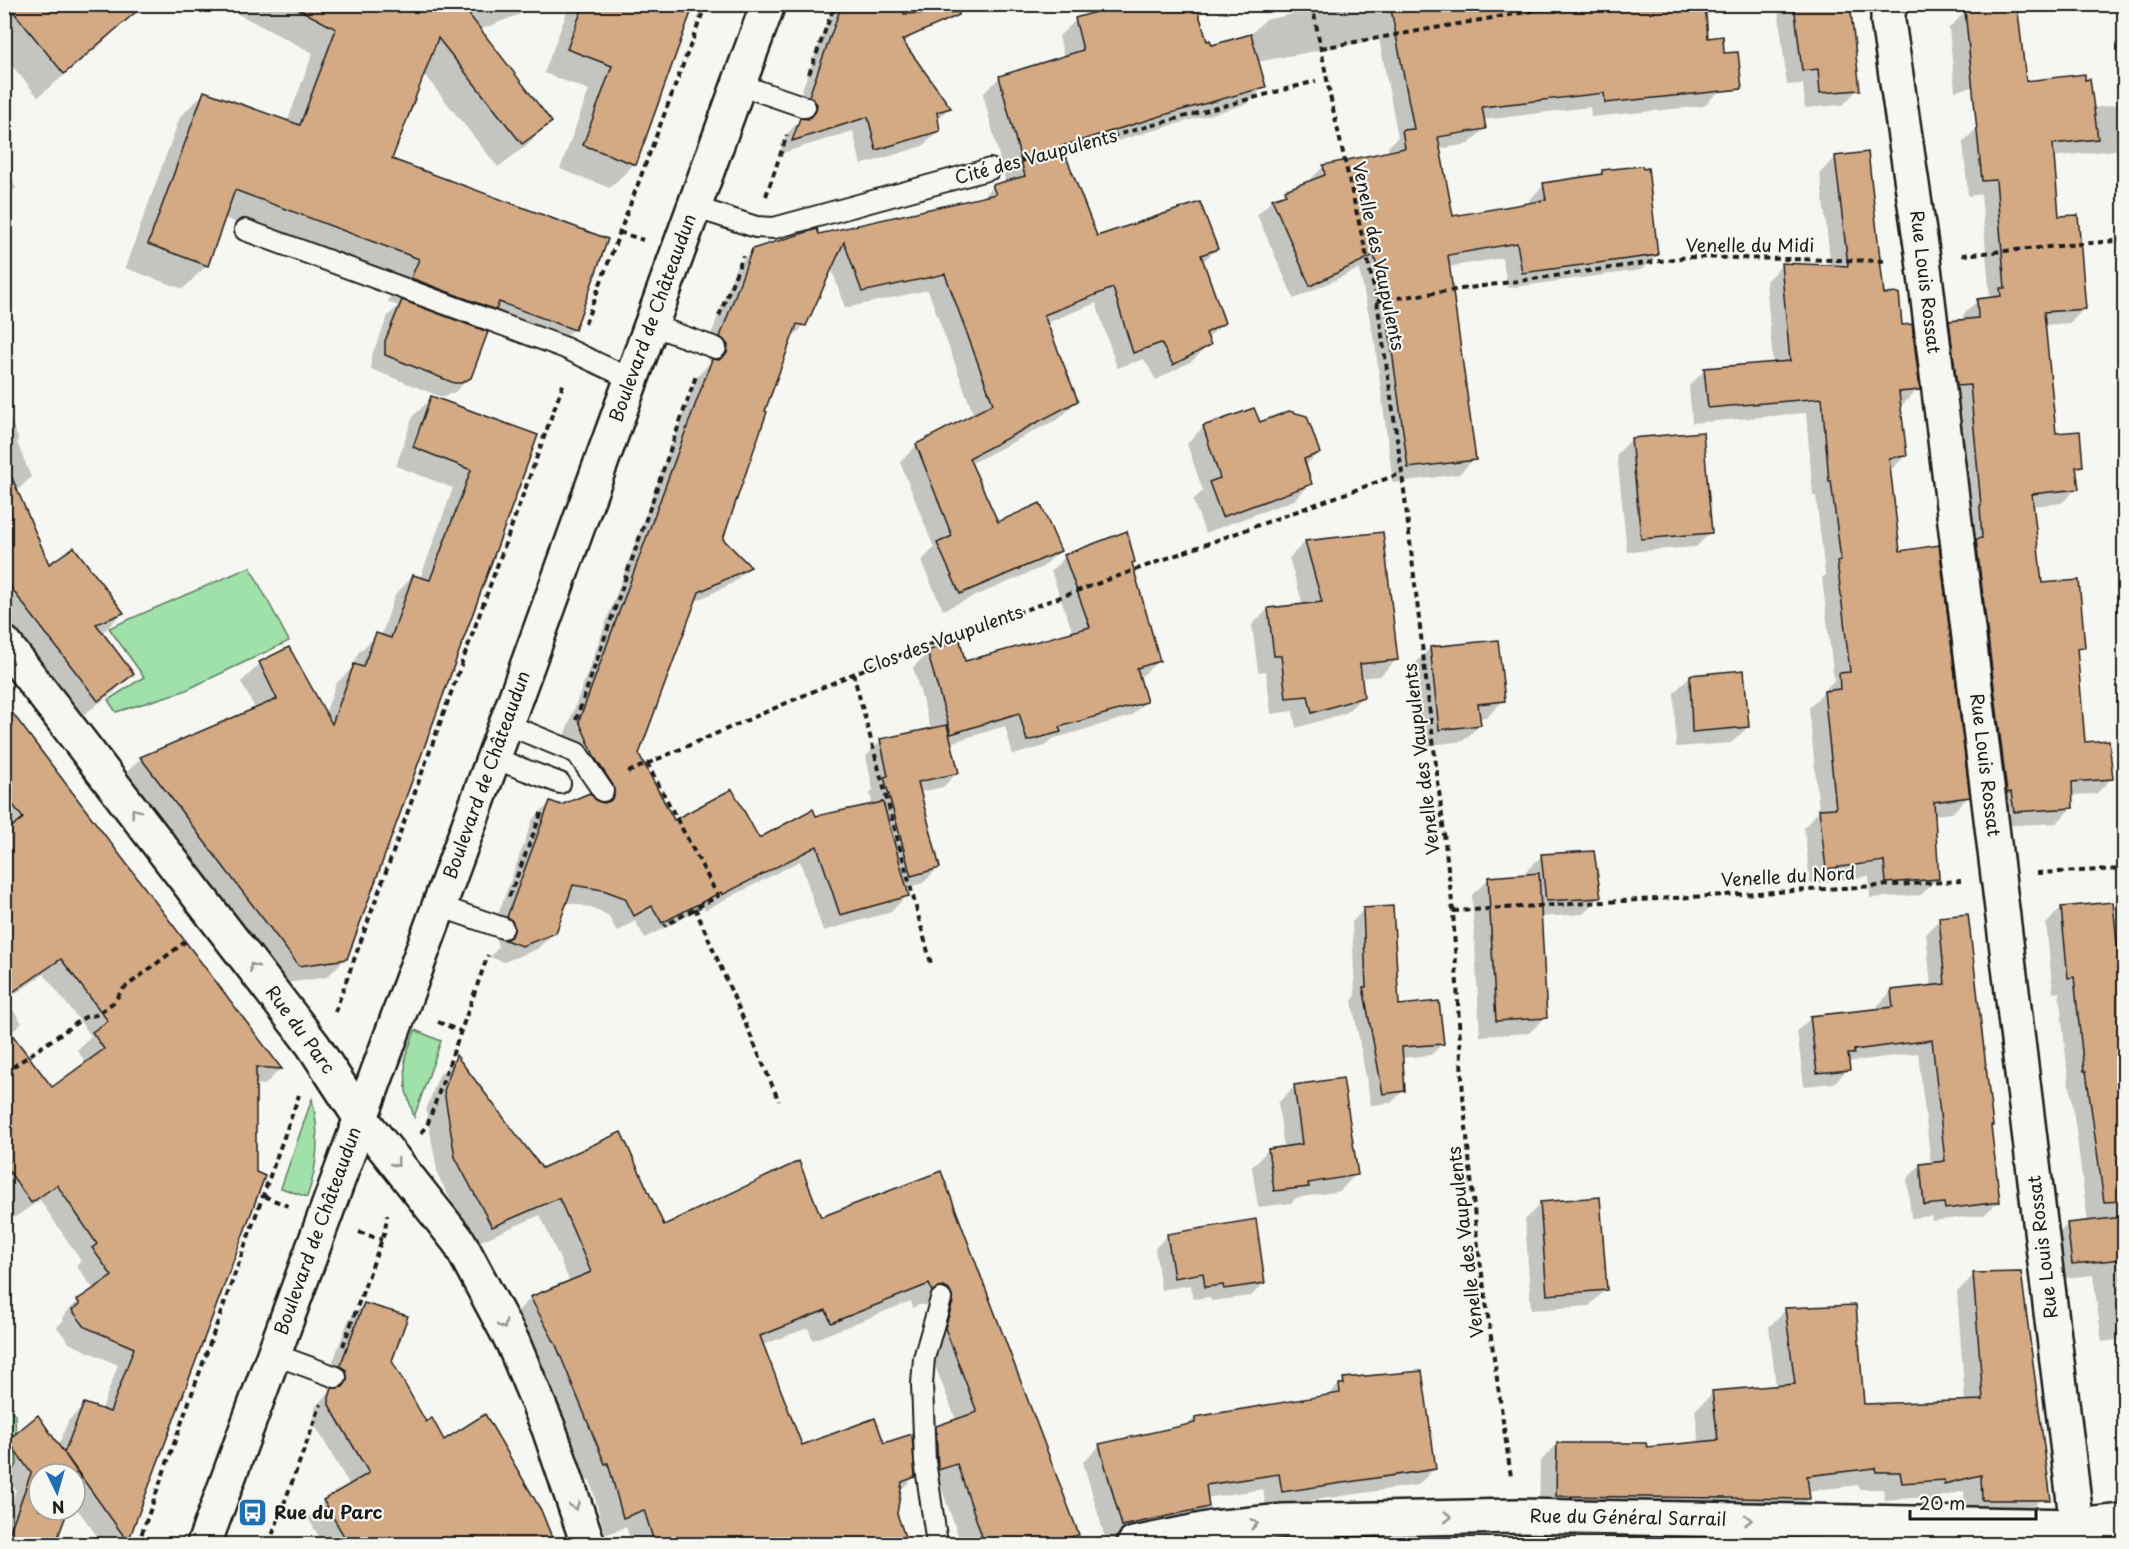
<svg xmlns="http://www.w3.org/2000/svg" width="2129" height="1549" viewBox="0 0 2129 1549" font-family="'Playpen Sans',sans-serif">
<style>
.green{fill:#a0e0a9;stroke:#5e7e62;stroke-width:1.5}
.shadow{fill:#0003;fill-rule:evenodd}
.building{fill:#d3aa84;stroke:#1c1c1c;stroke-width:1.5}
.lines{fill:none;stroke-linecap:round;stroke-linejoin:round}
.service-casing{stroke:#1c1c1c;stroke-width:24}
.minor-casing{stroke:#1c1c1c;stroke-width:38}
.secondary-casing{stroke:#1c1c1c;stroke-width:38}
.path{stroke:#1c1c1c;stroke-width:4;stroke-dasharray:6 4.5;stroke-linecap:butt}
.service{stroke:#f6f6f2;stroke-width:20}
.minor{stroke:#f6f6f2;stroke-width:33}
.secondary{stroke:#f6f6f2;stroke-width:33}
.oneway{stroke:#949492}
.labels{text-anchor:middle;stroke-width:4.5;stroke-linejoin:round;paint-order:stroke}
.street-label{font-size:18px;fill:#1c1c1c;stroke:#f6f6f2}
.poi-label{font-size:18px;font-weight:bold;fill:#1c1c1c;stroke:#f6f6f2;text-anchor:start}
</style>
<rect width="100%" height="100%" fill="#f6f6f2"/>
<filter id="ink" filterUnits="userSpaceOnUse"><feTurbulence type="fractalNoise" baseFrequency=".0167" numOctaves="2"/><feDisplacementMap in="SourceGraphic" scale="12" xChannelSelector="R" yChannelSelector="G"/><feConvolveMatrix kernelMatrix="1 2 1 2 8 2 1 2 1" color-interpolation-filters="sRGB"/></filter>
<g filter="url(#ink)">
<g class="green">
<polygon points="250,567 289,641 184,691 116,712 108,700 144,677 109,628"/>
<polygon points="415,1030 441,1041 414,1117 406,1091 405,1058"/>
<path d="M312,1099C320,1133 319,1164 307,1197L281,1188Z"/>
<polygon points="4,1399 15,1415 17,1465 5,1477"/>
</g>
<g class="shadow">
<polygon points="4,4 109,4 123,22 99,46 38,97 4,56"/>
<polygon points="240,4 547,4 479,30 550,122 526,146 498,167 423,73 390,160 574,329 550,353 478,326 475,329 470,377 455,392 445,396 439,396 371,369 371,357 388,316 398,306 388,302 396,283 224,218 207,265 183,289 125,268 180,117 204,93 287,122 313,53 236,13"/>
<polygon points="570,4 692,4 634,164 610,188 560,169 589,90 544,73"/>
<polygon points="834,4 925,4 915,33 904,44 949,108 937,120 939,131 923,146 861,165 853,131 779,154 786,135 801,119 794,111"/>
<polygon points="1339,4 1516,4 1707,40 1719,91 1704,106 1591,117 1590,107 1483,120 1484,129 1469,144 1439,149 1452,217 1529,204 1529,200 1544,185 1597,176 1602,171 1657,255 1641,270 1508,288 1502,258 1448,267 1474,459 1459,474 1393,483 1375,344 1359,269 1294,299 1257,215 1272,200 1309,181 1324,166 1389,153 1388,147 1398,137 1379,39 1257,62 1264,87 1247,104 1064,156 1096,238 1216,249 1202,263 1223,323 1207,339 1209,345 1192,361 1156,380 1144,359 1117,368 1096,303 1046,323 1077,401 1060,418 970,464 997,524 1059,551 1043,567 943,610 921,561 934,548 900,462 917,445 974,416 928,290 845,308 831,267 804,325 790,340 763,412 722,540 749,567 733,583 694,602 638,754 673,822 758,840 815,818 873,806 870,794 873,790 866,756 881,741 931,730 913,667 928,653 964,663 1073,633 1051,571 1065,557 1131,564 1158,661 1143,675 1138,677 1146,701 1131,716 1052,739 1045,746 1013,755 1005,726 950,743 958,772 943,787 920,792 938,868 923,883 905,888 907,895 891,912 823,931 800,861 705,910 704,907 645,938 635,921 617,932 608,915 585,906 565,902 555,932 537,949 504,962 490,957 498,948 496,937 491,934 533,819 550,803 561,807 592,794 579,775 563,739 696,378 711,362 704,354 736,267 753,250 981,199 993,187 1006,183 983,94 1000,77 1064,57 1059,36 1076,20 1206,43 1211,47 1250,35 1265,20"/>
<polygon points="1782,4 1848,4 1858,89 1843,105 1805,108 1803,84 1787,85 1778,8"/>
<polygon points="1966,11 2006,79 1955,91 1949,28"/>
<polygon points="2124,103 2124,149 2052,157 2058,217 2085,308 2070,323 2044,325 2054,435 2081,465 2075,471 2077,488 2062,503 2032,506 2040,585 2083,647 2076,654 2084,743 2111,779 2096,794 2071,795 2071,808 2057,823 1999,826 1935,337 1950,322 1963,321 1963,315 1978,300 1990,299 1981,194 1968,196 1963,142 1978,127"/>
<polygon points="1836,157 1883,296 1901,327 1918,389 1902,405 1899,405 1906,455 1889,472 1899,553 1968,797 1952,813 1933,815 1937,879 1921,895 1870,898 1869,876 1810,884 1804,827 1819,811 1809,708 1834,680 1822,578 1825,575 1816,496 1813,496 1806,413 1692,423 1689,386 1705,370 1773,364 1766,281 1782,265 1831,267 1820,173"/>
<polygon points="4,167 16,188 4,199"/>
<polygon points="432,398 536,436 346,958 327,977 280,984 123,776 141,758 256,710 241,682 260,664 288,649 325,714 336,684 353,667 358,653 377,635 381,636 395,595 413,576 420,579 453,488 396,466 413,416"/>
<polygon points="4,405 18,438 17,442 31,477 17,491 48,566 122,613 105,630 100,632 132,674 114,692 79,718 4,621"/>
<polygon points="1253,410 1259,424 1319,452 1305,466 1311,484 1294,500 1205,533 1193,500 1203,491 1187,444 1203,427"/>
<polygon points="1632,439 1710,533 1696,547 1627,552 1617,454"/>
<polygon points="1382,534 1396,660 1380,676 1360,678 1362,697 1346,713 1296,728 1293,711 1271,714 1266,671 1258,672 1252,625 1268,609 1303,605 1289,558 1305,542"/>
<polygon points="1430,648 1503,701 1487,717 1479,718 1480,725 1463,741 1423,746 1414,665"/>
<polygon points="1690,676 1748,727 1731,743 1676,747 1674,693"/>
<path d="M4,703L280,1069L265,1085L254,1084L255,1173L263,1177L127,1541L124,1544H103L75,1506V1474H39V1510L53,1544H4V1521L16,1490L4,1474V1445L9,1441L58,1447L68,1421L85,1405L101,1411L118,1365L69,1343L57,1327L64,1320L62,1317L78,1301L94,1290L76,1265L81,1261L40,1200L14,1218L4,1203ZM44,974L91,1036L77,1050L87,1064L52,1090L10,1034L22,1023L6,1000Z"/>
<polygon points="1542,856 1600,898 1583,914 1540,917 1546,1017 1529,1033 1480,1036 1472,895 1489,879 1525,876 1525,872"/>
<polygon points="2061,908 2118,973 2124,1024 2124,1339 2102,1342 2093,1275 2057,1279 2052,1240 2068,1224 2088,1223 2070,1086 2069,1086 2059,992 2053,993 2046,924"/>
<polygon points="1364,909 1398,1007 1443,1043 1431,1055 1401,1058 1403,1091 1391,1103 1371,1105 1352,1001 1355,997 1352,922"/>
<polygon points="1940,919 1991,1126 1990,1127 1998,1202 1984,1215 1932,1221 1931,1216 1911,1218 1907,1179 1920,1165 1931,1164 1918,1053 1847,1062 1848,1069 1834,1083 1804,1086 1797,1031 1811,1018 1878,1011 1878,1005 1891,992 1931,987 1926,933"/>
<polygon points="456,1057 542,1170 663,1227 821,1218 940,1173 1077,1535 1067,1544 961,1544 939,1481 921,1487 918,1445 936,1427 956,1420 928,1347 931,1308 925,1305 918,1305 913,1308 911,1301 813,1340 808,1328 762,1345 801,1447 883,1445 914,1477 899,1492 896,1515 897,1544 632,1544 626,1527 605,1535 590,1480 587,1481 539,1364 513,1316 531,1298 570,1282 540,1215 474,1244 438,1176 426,1110 439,1075"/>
<polygon points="1295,1086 1356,1174 1340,1191 1296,1198 1291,1203 1258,1207 1252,1167 1268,1150 1284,1148 1278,1103"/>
<polygon points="1541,1203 1606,1289 1589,1306 1531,1310 1525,1220"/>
<polygon points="1168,1235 1264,1283 1251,1296 1211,1301 1210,1297 1193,1299 1191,1285 1161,1290 1155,1248"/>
<polygon points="1974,1275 2048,1491 2019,1523 1965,1517 1964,1491 1927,1500 1927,1497 1885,1500 1883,1489 1859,1489 1858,1485 1808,1491 1809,1498 1791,1515 1539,1513 1540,1462 1557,1444 1646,1449 1699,1443 1695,1410 1713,1393 1776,1387 1769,1327 1786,1309 1863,1406 1965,1402 1957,1292"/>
<polygon points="364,1304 390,1361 425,1424 552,1544 323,1544 308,1518 324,1501 350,1486 313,1422 316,1406 330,1392 329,1386 325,1383 348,1321"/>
<polygon points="1344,1380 1434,1469 1418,1485 1266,1507 1263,1489 1206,1498 1208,1507 1191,1523 1106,1541 1083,1462 1100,1446 1187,1426 1195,1418 1327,1396"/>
<polygon points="1741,1540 1793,1541 1793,1544 1737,1544"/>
</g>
<g class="building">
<polygon points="7,4 145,4 64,74"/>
<polygon points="289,4 461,4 552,122 522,144 438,38 392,159 608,239 575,330 499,302 496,310 411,278 419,259 235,190 208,266 148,244 204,91 300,125 336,29"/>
<polygon points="584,4 694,4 636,165 583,145 612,66 567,49"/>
<polygon points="842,4 908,4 904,14 959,12 959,15 902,40 951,108 937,112 940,131 876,150 868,117 792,141 800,118 808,119 816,111 817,104 809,96"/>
<polygon points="1123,4 1196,4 1207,41 1210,40 1212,45 1251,34 1266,87 1171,113 1062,146 1097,236 1200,202 1218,249 1201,255 1225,323 1206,333 1211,345 1173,365 1161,343 1133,353 1113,288 1044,315 1078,401 969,458 998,522 1040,503 1061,551 960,594 937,543 952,536 916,444 993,404 945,274 862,292 844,242 806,326 797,324 765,411 767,412 723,539 751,567 699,592 639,754 674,820 732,789 759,838 813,809 816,816 883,802 909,896 840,915 817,846 722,895 721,892 662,923 652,906 634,916 625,898 603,890 573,885 556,933 522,946 505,940 510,937 514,931 512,921 507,917 550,801 561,805 590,793 597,801 604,803 610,801 614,796 613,785 595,758 579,721 712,359 719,360 727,353 728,345 720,337 752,249 817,229 819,234 996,194 992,185 1025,176 999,76 1083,50 1075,18"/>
<polygon points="1390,4 1705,4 1708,38 1723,36 1724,53 1738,52 1742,89 1605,103 1604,93 1482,107 1486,129 1438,137 1453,216 1546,200 1543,183 1602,174 1602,170 1642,166 1643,169 1648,168 1658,255 1522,273 1517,243 1448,255 1476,460 1408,468 1385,300 1374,255 1310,286 1272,199 1286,194 1285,190 1325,175 1323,165 1405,148 1402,130 1414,129"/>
<polygon points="1794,4 1850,4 1860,90 1820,93 1818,69 1802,71"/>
<polygon points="1999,4 2017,4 2026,81 2085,74 2085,80 2090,79 2098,139 2053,144 2059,216 2078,215 2086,309 2044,312 2056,433 2080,431 2083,466 2076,467 2079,489 2032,494 2042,583 2079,580 2085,647 2077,648 2085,742 2109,740 2113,779 2072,782 2073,808 2014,812 2011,792 2007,793 1976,539 1982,538 1980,506 1981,506 1970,385 1957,386 1949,321 1978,318 1977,299 2001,296 2000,288 2005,288 1996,180 1982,181 1965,10"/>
<polygon points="1868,152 1884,294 1899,293 1902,325 1912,324 1920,390 1899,392 1907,456 1889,458 1900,551 1939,545 1970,797 1934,802 1939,879 1886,883 1884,861 1826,869 1819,809 1836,808 1824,691 1840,689 1839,673 1850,672 1837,561 1841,560 1831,481 1829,481 1822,398 1708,408 1704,368 1790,361 1781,263 1848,266 1835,156"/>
<polygon points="402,300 488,332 471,378 461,383 454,383 385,355 385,341"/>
<polygon points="431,396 538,435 347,959 299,966 140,757 277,699 259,662 289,647 332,724 354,664 363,667 376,633 391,638 413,575 430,580 471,470 413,447"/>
<polygon points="1254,408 1260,422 1289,411 1307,416 1320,453 1304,459 1312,484 1222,517 1209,482 1220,478 1203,426"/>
<polygon points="1703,432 1712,533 1641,539 1631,438"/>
<polygon points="4,459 49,564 74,547 124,613 96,624 134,674 98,701 4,579"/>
<polygon points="1127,531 1135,562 1132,563 1160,661 1137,668 1147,702 1059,727 1061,732 1027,741 1019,713 951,734 927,651 960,640 965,661 1090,627 1064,555"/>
<polygon points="1383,532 1398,660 1360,664 1364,697 1312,713 1308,696 1286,698 1281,656 1274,656 1268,608 1322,602 1305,541"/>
<polygon points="1498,640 1505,701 1478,704 1481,725 1439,730 1430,647"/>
<polygon points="1744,670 1749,727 1692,732 1690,675"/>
<polygon points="4,702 282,1069 256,1067 256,1172 265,1176 128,1542 65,1454 81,1478 75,1494 75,1474 39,1474 39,1510 68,1510 55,1545 5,1545 31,1473 8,1440 38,1415 64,1453 84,1403 110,1412 134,1348 85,1327 72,1310 80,1304 77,1300 112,1276 92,1248 97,1244 57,1185 31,1203 4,1164 4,1024 52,1087 104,1049 92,1032 108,1021 61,959 4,998 4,833 23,818 4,793"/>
<polygon points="947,725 959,773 918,782 940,868 911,876 884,777 888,776 880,739"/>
<polygon points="1594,851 1601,898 1546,901 1541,854"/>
<polygon points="1539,873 1547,1018 1496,1021 1488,877"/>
<polygon points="2113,902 2124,1013 2124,1201 2104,1202 2086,1071 2084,1071 2074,977 2068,978 2061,907"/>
<polygon points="1393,906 1399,1005 1439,1001 1444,1044 1402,1047 1405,1091 1383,1094 1363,987 1366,987 1363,908"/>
<polygon points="1968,914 1993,1126 1991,1126 2000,1202 1945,1209 1944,1203 1924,1205 1920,1164 1945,1161 1932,1040 1854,1050 1854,1054 1848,1054 1850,1070 1817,1073 1810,1016 1893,1007 1891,990 1945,984 1939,917"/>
<polygon points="456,1055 542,1168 621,1132 664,1225 799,1161 821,1217 941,1171 1079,1535 1034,1545 985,1545 957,1464 938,1470 936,1426 977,1412 945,1328 953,1302 952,1296 949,1290 944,1287 938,1288 932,1292 929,1284 831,1323 826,1310 760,1336 802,1445 875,1418 884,1443 912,1434 915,1477 902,1482 897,1514 908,1545 655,1545 644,1510 623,1518 608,1463 605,1464 556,1345 530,1297 591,1272 559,1198 492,1227 455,1157 444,1091"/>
<polygon points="1343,1078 1358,1175 1308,1183 1309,1187 1274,1191 1268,1149 1302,1144 1294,1085"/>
<polygon points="1600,1197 1607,1290 1547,1295 1540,1202"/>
<polygon points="2124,1217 2124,1259 2072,1264 2067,1223"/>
<polygon points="1256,1219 1265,1283 1224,1289 1223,1285 1205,1287 1203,1273 1174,1278 1167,1234"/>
<polygon points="2021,1272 2051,1500 1982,1500 1981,1475 1944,1484 1944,1480 1902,1483 1900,1472 1876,1472 1875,1468 1807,1476 1810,1499 1556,1496 1557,1443 1646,1443 1647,1447 1718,1440 1712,1391 1795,1384 1785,1308 1856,1305 1864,1404 1983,1400 1973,1273"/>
<polygon points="364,1303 408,1316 392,1361 426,1422 432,1418 444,1440 485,1414 541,1510 555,1545 349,1545 323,1500 369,1473 329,1405 329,1398 332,1388 343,1387 347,1381 346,1370 340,1366"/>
<polygon points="1422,1371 1436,1469 1282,1492 1279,1474 1206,1485 1209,1507 1122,1526 1099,1444 1195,1423 1195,1417 1340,1393 1339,1384 1344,1384 1343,1378"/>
</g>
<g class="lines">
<defs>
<g id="service">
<polyline points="738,84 805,107"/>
<polyline points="694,207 756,227 774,228 990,169"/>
<polyline points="245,230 563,347 631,379"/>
<polyline points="651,325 716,348"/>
<polyline points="506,724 577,753 603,791"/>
<polyline points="493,758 560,783"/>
<polyline points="439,906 503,928"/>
<polyline points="273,1354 336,1377"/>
<polyline points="937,1544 925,1461 922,1384 924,1358 941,1299"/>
</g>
<g id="minor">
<polyline points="1891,4 1888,12 1888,21 1923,259 2077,1526"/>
<polyline points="4,643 313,1045 360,1117 459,1242 513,1343 549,1429 588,1544"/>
<polyline points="1134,1544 1212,1528 1283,1521 1516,1516 2077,1526 2124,1521"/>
</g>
<polyline id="secondary" points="204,1544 506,724 768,4"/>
</defs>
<use href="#service" class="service-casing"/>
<use href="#minor" class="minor-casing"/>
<use href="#secondary" class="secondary-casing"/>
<g class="path">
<polyline points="1312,4 1332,105 1377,301 1402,473 1453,911 1463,1096 1477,1239 1511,1477"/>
<polyline points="1321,48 1572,4"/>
<polyline points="809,74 835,4"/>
<polyline points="1020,161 1316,81"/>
<polyline points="766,196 787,135"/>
<polyline points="619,232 643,240"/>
<polyline points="1962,255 2124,240"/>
<polyline points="1377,301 1688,257 1886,261"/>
<polyline points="719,316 743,256"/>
<polyline points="585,324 706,4"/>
<polyline points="853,673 932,967"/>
<polyline points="576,720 697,373"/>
<polyline points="647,763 718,896 664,926"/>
<polyline points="628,772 876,664 1402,473"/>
<polyline points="2037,873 2124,869"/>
<polyline points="509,897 543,809"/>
<polyline points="695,908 779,1101"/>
<polyline points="1453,911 1961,881"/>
<polyline points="335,1012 564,382"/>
<polyline points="438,1022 460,1031"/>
<polyline points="4,1073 85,1017 96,1015 114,1002 123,989 185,942"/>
<polyline points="421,1133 428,1123 488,955"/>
<polyline points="264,1196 288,1206"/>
<polyline points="359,1232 382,1240"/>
<polyline points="343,1346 385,1231 387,1215"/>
<polyline points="138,1544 299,1095"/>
<polyline points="269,1544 321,1404"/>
</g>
<use href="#service" class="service"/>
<use href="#minor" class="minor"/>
<use href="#secondary" class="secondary"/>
</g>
<defs><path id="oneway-chevron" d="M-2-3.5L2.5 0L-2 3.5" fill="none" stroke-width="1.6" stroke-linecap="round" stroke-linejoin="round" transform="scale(1.5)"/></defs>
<g class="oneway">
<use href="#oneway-chevron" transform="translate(135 812) rotate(-128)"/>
<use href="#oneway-chevron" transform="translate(253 967) rotate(-127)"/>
<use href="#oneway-chevron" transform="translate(396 1163) rotate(51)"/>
<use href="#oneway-chevron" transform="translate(503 1325) rotate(62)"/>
<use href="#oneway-chevron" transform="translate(575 1506) rotate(71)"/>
<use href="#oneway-chevron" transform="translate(1448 1517) rotate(-1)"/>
<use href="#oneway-chevron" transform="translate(1748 1520) rotate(1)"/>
<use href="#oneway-chevron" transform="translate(1254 1524) rotate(-5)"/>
</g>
</g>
<defs>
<symbol id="bus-square" viewBox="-11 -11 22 22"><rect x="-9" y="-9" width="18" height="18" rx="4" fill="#1f6fb2" stroke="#f6f6f2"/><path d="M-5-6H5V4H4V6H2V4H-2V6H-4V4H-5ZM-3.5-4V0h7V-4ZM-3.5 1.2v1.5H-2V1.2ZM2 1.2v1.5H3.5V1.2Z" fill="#fff"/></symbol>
</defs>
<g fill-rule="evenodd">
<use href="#bus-square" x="236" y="1496" width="33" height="33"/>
</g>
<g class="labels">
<g class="street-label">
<text transform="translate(1036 157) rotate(-15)" y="6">Cité des Vaupulents</text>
<text x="1750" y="252">Venelle du Midi</text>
<text transform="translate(1378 256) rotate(78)" y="6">Venelle des Vaupulents</text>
<text transform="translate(1925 282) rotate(83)" y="6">Rue Louis Rossat</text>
<text transform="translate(653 318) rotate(-70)" y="6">Boulevard de Châteaudun</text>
<text transform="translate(943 640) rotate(-20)" y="6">Clos des Vaupulents</text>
<text transform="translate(1422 759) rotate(-97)" y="6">Venelle des Vaupulents</text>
<text transform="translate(1985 765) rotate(83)" y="6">Rue Louis Rossat</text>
<text transform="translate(487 775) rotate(-70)" y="6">Boulevard de Châteaudun</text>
<text transform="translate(1788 877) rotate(-3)" y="6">Venelle du Nord</text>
<text transform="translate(300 1030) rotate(54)" y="6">Rue du Parc</text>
<text transform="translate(318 1231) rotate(-70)" y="6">Boulevard de Châteaudun</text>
<text transform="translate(1466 1242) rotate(-97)" y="6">Venelle des Vaupulents</text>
<text transform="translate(2043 1247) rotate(-97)" y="6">Rue Louis Rossat</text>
<text transform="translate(1628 1518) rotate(1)" y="6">Rue du Général Sarrail</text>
</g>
<g class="poi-label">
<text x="274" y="1519">Rue du Parc</text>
</g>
</g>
<rect width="2129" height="1549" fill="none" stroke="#f6f6f2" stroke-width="24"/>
<rect x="12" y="12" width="2105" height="1525" fill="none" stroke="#1c1c1c" stroke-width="2" filter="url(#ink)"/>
<g transform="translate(57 1492) rotate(175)"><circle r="28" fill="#f6f6f2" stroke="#9f9f9c" stroke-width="1.5"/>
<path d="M0-4.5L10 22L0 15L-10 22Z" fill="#1f6fb2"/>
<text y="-9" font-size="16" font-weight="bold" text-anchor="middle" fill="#1c1c1c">N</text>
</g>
<path d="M1910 1510v9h126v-9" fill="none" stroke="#1c1c1c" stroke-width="3"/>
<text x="1919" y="1510" font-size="18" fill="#1c1c1c" stroke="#f6f6f2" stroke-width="4.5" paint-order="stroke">20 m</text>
</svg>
